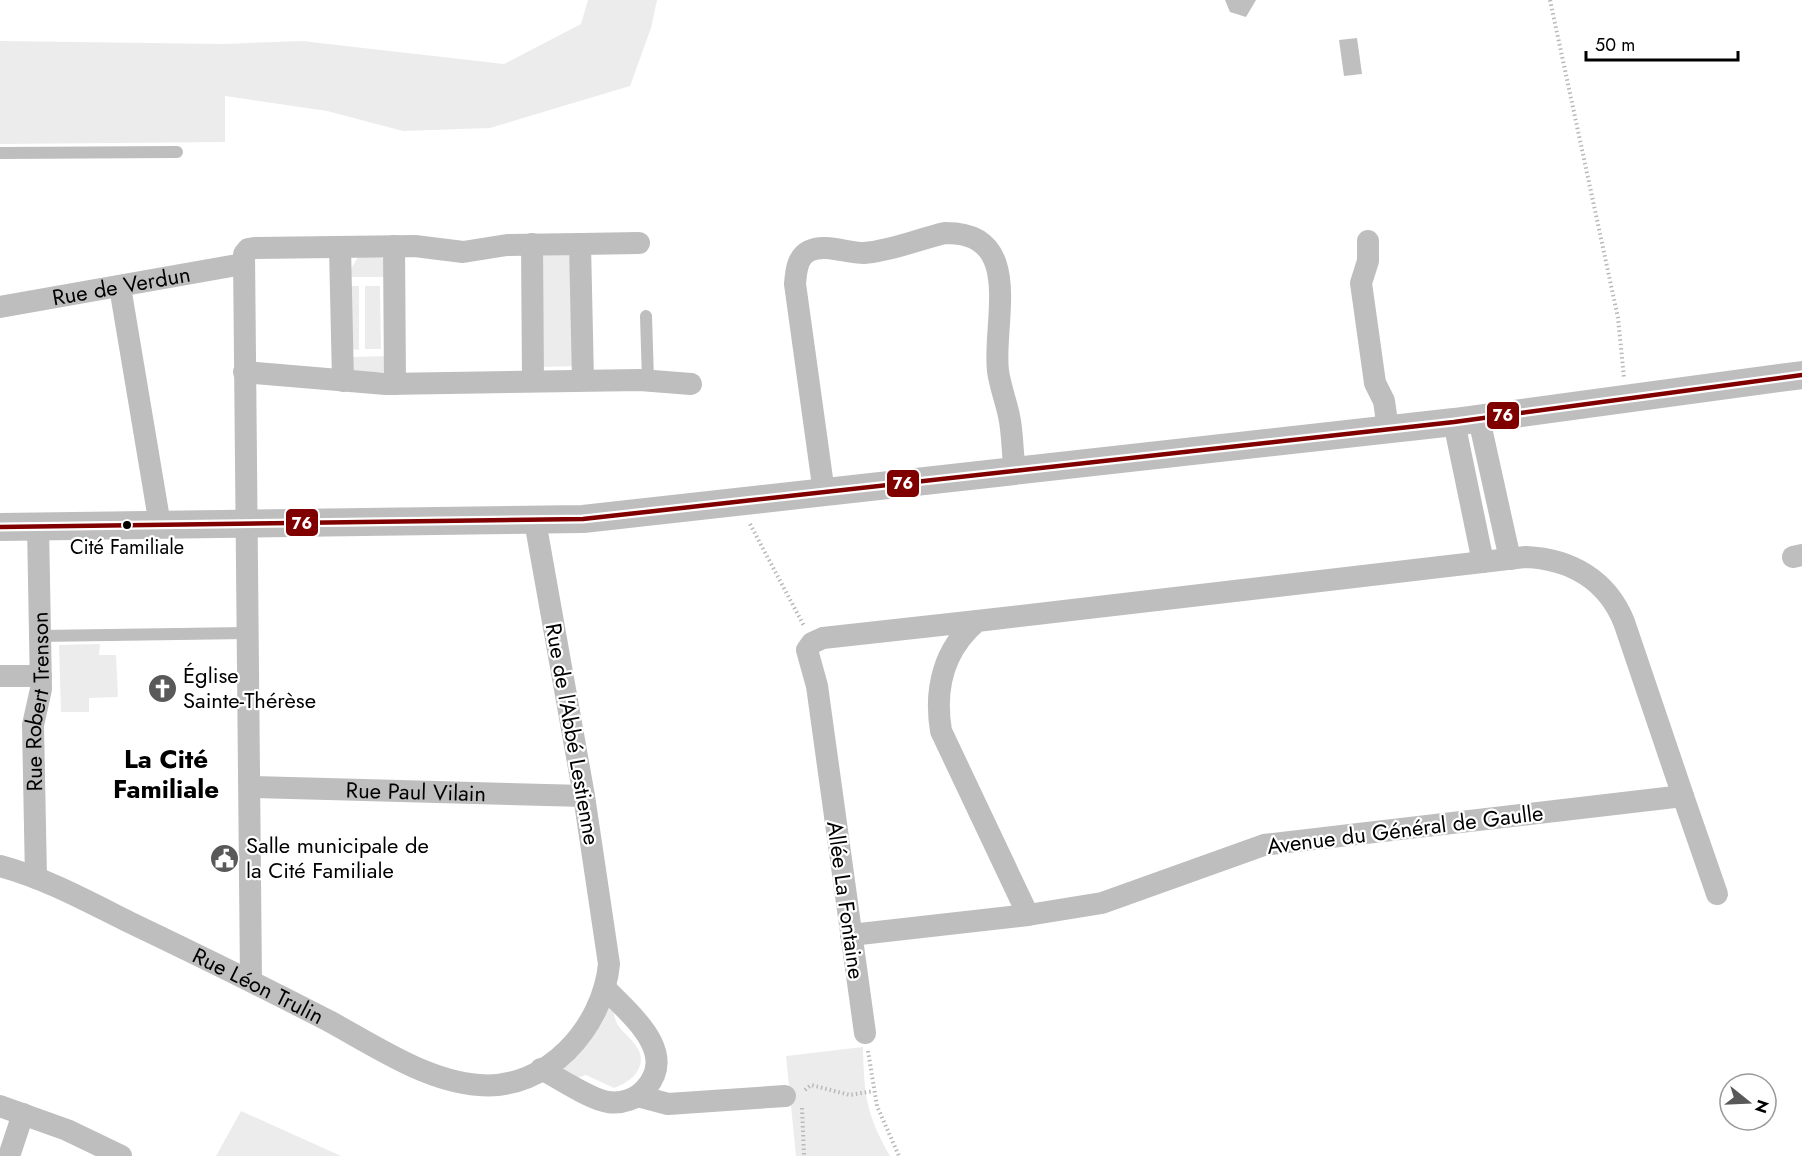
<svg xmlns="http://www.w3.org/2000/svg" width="1802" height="1156" viewBox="0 0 1802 1156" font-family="Jost,sans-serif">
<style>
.green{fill:#ececec}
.water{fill:#bfbfbf}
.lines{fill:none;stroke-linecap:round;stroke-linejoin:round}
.path{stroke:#b9b9b9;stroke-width:4;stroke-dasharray:1.5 3;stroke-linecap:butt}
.service{stroke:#bebebe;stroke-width:12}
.minor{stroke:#bebebe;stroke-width:22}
.tertiary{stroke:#bebebe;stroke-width:28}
.bus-1-casing{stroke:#fff;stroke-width:9}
.bus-1{stroke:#800000;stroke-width:4.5}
.bus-dot{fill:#000;stroke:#fff;stroke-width:2}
.labels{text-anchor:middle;stroke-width:4.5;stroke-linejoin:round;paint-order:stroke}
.bus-label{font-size:20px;fill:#000;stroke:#fff}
.street-label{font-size:22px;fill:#000;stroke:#fff}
.poi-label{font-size:22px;fill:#000;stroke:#fff;text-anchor:start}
.quarter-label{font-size:26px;font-weight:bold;fill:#000;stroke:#fff}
.line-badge{stroke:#fff;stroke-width:2}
.badge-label{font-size:16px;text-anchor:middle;font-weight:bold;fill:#fff}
</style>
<rect width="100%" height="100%" fill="#fff"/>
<g class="green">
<polygon points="588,0 657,0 651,28 630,86 490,128 403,131 327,111 225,96 225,142 0,144 0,41 223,44 302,41 504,64 581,24"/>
<polygon points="552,251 569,253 578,366 540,367 543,256"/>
<polygon points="359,255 380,256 385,261 389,277 351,277 351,269"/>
<polygon points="351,286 359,286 359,350 351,349"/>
<polygon points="365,286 380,286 381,349 365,349"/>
<polygon points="390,356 390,372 352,372 352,357"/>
<polygon points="100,644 99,655 116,655 118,697 89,698 89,712 61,712 59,645"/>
<path d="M609,1007L613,1009C616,1033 628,1031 638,1049C648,1068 630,1083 614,1088L586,1075L577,1078L563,1071V1062Z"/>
<path d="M863,1047C864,1095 866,1114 890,1156H796L786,1056Z"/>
<polygon points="241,1111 341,1156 216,1156"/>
</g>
<g class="water">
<polygon points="1225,0 1256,0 1246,17 1230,12"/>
<polygon points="1357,38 1362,74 1344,76 1339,40"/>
</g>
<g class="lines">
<g class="path">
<polyline points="1550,0 1618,318 1624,378"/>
<polyline points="750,524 804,626"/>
<polyline points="868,1051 877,1106 899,1156"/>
<polyline points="805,1090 811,1085 850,1095 873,1091"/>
<polyline points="802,1108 804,1156"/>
</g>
<g class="service">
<polyline points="0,153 177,152"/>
<polyline points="646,316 648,380"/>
<polyline points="40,636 247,633"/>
</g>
<g class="minor">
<polyline points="1368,241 1368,261 1361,283 1375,383 1384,401 1388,429"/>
<polyline points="532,244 533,381"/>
<polyline points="580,244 639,243"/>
<polyline points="394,246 395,384"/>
<polyline points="340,247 343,381"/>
<polyline points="120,287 160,525"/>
<path id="s1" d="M0,307L243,264"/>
<polyline points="244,372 386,384 640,380 691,384"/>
<polyline points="1479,419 1510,559"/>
<polyline points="1454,422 1483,562"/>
<path d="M824,493L795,284C796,272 797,257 809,251C825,243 846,253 864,253C891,251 919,239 945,233C1026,232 992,324 998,371C1000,386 1006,401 1009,416C1013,434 1012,453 1015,471"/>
<path d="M1526,557C1571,559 1607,580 1624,622L1683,796L1264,845L1102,903L1028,915L941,731C934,688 944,649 977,621Z"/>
<polyline points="1793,557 1802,555"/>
<polyline points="0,676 41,676"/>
<path id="s2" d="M250,787L584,796"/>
<polyline points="1683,796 1717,894"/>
<path id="s3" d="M0,866C45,878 87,901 129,922C196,954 263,987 329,1021C375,1046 426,1081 479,1085C547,1091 603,1027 609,964L584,796L535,521"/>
<path id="s4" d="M36,878L33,725L41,689L38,526"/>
<polyline points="851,935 1028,915"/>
<polyline points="251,981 244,254 248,249 254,248 415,246 463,252 507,245 580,244 583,380"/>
<polyline points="865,1033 817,686 807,650 812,643 823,638 977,621"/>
<path d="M541,1069C559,1078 591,1100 608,1102C622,1104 637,1099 646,1088C678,1051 629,1014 605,988"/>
<polyline points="638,1096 668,1104 785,1096"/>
<polyline points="0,1106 67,1130 121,1156"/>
<polyline points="9,1156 23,1114"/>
</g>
<polyline class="tertiary" points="0,527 583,519 1454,422 1802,375"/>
<defs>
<polyline id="bus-1" points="0,527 583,519 1454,422 1802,375"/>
</defs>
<use href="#bus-1" class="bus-1-casing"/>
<use href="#bus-1" class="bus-1"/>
</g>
<defs>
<symbol id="church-disc" viewBox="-11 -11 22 22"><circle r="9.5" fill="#595959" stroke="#fff"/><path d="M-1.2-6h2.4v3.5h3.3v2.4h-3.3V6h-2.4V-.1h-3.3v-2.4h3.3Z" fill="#fff"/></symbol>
<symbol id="civic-disc" viewBox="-11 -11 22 22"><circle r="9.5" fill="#595959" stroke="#fff"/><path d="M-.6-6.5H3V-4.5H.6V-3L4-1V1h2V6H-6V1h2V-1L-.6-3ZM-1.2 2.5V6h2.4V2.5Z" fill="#fff"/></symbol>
</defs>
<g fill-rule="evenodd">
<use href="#church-disc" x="146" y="672" width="33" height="33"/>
<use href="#civic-disc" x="208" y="842" width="33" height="33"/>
</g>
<circle class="bus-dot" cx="127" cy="525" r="5"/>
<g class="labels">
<g class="bus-label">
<text x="127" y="554">Cité Familiale</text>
</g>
<g class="street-label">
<text dy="8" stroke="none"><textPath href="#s1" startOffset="123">Rue de Verdun</textPath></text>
<text dy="8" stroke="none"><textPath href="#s4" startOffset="177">Rue Robert Trenson</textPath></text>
<text transform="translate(573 734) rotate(80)" y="8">Rue de l'Abbé Lestienne</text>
<text dy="8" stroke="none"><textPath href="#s2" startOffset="166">Rue Paul Vilain</textPath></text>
<text transform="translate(1405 829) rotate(-7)" y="8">Avenue du Général de Gaulle</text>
<text transform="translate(846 900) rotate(82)" y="8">Allée La Fontaine</text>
<text dy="8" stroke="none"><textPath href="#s3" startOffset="285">Rue Léon Trulin</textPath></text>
</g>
<g class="poi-label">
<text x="183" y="683">Église<tspan x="183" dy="25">Sainte-Thérèse</tspan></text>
<text x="246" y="853">Salle municipale de<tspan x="246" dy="25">la Cité Familiale</tspan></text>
</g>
<g class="quarter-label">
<text x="166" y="768">La Cité<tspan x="166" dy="30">Familiale</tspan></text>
</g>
</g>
<g class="line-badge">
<rect x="1486" y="401" width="34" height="29" rx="6" fill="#800000"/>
<rect x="886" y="469" width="34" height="29" rx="6" fill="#800000"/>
<rect x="285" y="508" width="34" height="29" rx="6" fill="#800000"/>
</g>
<g class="badge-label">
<text x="1503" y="421">76</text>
<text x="903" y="489">76</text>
<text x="302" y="529">76</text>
</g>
<g transform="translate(1748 1102) rotate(108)"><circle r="28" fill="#ffffff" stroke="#999999" stroke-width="1.5"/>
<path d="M0-4.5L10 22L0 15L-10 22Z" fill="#595959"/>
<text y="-9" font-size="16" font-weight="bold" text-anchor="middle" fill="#000000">N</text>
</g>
<path d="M1586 51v9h152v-9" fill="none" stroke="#000000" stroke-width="3"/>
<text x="1595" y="51" font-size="18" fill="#000000" stroke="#ffffff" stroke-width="4.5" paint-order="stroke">50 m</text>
</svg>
